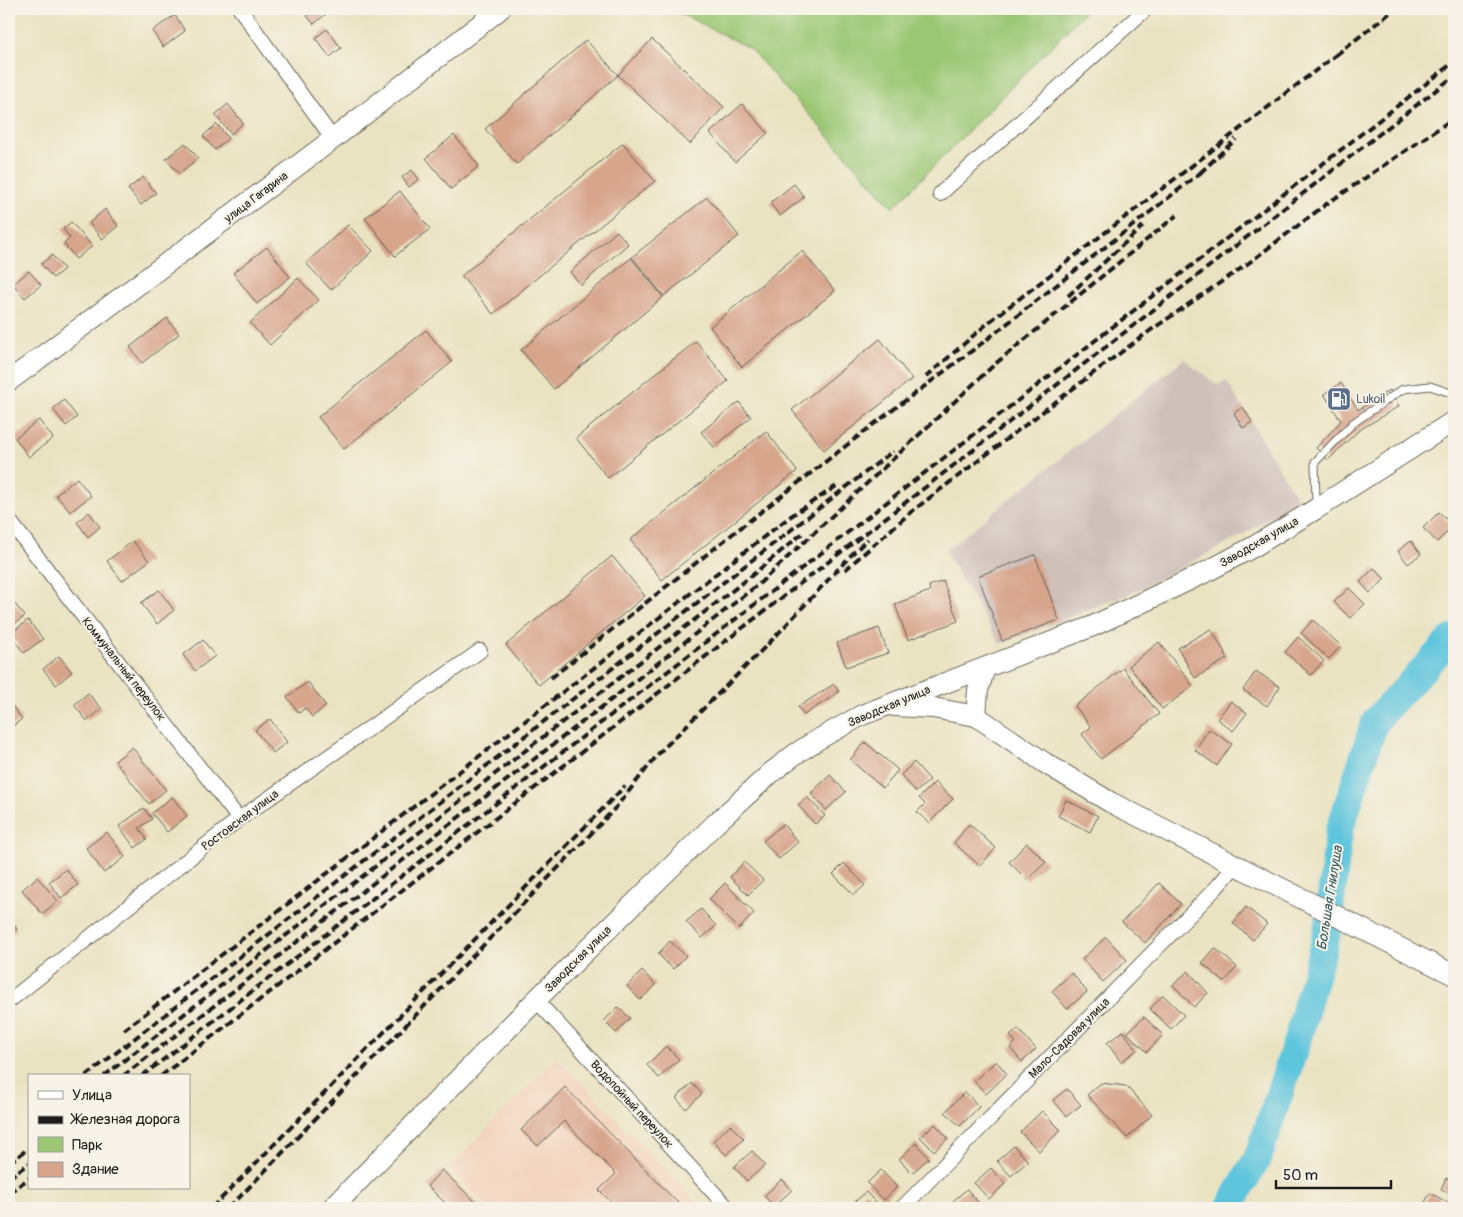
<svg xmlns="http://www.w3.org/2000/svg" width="1463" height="1217" viewBox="0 0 1463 1217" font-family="Pangolin,sans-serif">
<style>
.built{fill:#f3d4be}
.industrial{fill:#cfc0ba}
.green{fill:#9bc775;stroke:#5c7248}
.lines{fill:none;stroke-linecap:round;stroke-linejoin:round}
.river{stroke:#5fc5dd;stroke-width:28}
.building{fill:#d7a48c}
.lane-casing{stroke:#646256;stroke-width:9}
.street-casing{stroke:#646256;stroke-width:16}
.secondary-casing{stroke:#646256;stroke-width:22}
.lane{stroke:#fff;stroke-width:7}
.street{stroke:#fff;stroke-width:14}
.secondary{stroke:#fff;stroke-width:20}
.rail{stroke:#1c1c1c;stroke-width:4;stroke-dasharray:8 4;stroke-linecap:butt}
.labels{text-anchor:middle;stroke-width:4;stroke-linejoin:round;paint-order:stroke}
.street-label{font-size:12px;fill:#1c1c1c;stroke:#f7f3e8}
.service-label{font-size:12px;fill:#4e5e75;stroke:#f7f3e8;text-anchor:start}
.water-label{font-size:14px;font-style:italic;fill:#335760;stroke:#f7f3e8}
</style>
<rect width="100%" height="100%" fill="#f7f3e8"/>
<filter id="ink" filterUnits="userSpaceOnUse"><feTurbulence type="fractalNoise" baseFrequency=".02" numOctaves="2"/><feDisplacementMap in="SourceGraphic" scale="10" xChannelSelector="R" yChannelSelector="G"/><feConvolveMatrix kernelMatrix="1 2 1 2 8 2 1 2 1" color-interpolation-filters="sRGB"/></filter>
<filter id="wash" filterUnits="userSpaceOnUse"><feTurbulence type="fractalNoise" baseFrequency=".0096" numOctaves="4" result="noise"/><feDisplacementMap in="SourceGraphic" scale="20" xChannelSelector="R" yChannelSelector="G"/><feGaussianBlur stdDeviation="1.12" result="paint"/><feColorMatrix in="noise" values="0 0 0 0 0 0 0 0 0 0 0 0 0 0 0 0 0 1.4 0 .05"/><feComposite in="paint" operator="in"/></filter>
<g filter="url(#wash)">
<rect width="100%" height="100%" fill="#eae3c2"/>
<polygon class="built" points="557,1057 702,1208 488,1208 448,1168"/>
<polygon class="industrial" points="1184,359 1217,385 1226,380 1298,500 1236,539 1134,592 1000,644 945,551"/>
<polygon class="green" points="672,9 1088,9 893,208 749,48"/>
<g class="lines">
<polyline class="river" points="1229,1208 1259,1155 1297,1041 1327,933 1339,832 1375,721 1451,639 1454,638"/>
</g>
<g id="blocks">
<g class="building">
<polygon points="315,9 322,9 326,14 314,24 307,16"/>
<polygon points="175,15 185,31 163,47 152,31"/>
<polygon points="327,29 341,48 330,57 315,38"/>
<polygon points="652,39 724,107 690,144 618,75"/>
<polygon points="586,40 618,75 517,164 485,129"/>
<polygon points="228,104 243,123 231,134 215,115"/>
<polygon points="742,104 768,133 735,162 710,133"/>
<polygon points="217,124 228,138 215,150 203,136"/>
<polygon points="454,135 479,166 451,189 426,158"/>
<polygon points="185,143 198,158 179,174 166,159"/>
<polygon points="623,143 655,181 493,314 461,276"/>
<polygon points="412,170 419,179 409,187 402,177"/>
<polygon points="143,177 156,193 141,205 128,189"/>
<polygon points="794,184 804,197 780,216 770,203"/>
<polygon points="400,191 430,229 395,256 365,218"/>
<polygon points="707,197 739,236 664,296 632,257"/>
<polygon points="105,209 118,226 102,239 89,223"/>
<polygon points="71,222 92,246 76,259 64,244 70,238 63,229"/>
<polygon points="348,225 373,251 331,290 306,263"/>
<polygon points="617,231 628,244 581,285 570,272"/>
<polygon points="267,247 290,277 257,304 233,273"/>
<polygon points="802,251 835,291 742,367 710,327"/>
<polygon points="52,255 64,269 53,278 41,264"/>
<polygon points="631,258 663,297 554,389 521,350"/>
<polygon points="29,271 41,285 25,298 13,284"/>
<polygon points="298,278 319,300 270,345 250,323"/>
<polygon points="167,318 179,334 142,363 130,347"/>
<polygon points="426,330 452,362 344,449 318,417"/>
<polygon points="880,339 912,379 824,450 792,410"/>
<polygon points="696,341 728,381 608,478 576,438"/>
<polygon points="1341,383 1358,410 1390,390 1399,406 1358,431 1328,460 1316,448 1341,421 1324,394"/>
<polygon points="64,400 77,417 66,426 53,409"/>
<polygon points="739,402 751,417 714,447 701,432"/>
<polygon points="1243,407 1252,422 1243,428 1234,413"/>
<polygon points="39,420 53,438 29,457 15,438"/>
<polygon points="766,431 797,471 662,580 630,540"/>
<polygon points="77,478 91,496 70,512 56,495"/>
<polygon points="89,512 100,527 88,537 77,522"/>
<polygon points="1439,512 1453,526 1437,542 1423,528"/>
<polygon points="133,541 149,561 122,581 107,561"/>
<polygon points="1411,541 1421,554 1408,564 1398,551"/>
<polygon points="1035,555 1059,620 1002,641 978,576"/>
<polygon points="612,556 645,596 539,685 506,645"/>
<polygon points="1374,568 1385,579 1370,593 1360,582"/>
<polygon points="943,581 958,621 908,640 895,604 930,591 929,586"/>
<polygon points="1349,588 1365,604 1350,618 1334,602"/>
<polygon points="159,590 174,610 157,624 141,603"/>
<polygon points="13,602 25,616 9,628 9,605"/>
<polygon points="28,620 43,639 24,653 10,634"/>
<polygon points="1313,620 1341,646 1329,659 1301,633"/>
<polygon points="879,628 888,653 846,667 837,643"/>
<polygon points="1211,629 1228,658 1195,678 1178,648"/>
<polygon points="1298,637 1324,661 1311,675 1285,652"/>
<polygon points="203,640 215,656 195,671 183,655"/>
<polygon points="1159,642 1193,686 1162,709 1129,666"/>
<polygon points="59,656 72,672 56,685 43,669"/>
<polygon points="1123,668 1159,714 1101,759 1082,734 1091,727 1075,706"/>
<polygon points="1256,671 1280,687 1267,706 1243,690"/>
<polygon points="308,682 326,706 312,717 305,708 299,713 287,697"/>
<polygon points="834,684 839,692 804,715 798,707"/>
<polygon points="88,693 102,709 87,721 74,705"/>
<polygon points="1231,701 1247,713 1233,731 1217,719"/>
<polygon points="9,702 22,719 9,729"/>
<polygon points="270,719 287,742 273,753 255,730"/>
<polygon points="1209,729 1232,744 1217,766 1195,750"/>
<polygon points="865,742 898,770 883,788 850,760"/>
<polygon points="132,747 166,790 149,804 115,761"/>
<polygon points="914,762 930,780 916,792 901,775"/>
<polygon points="830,775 846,792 826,810 811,793"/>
<polygon points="935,782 953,799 929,823 917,812 925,804 919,798"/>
<polygon points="172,797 187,816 167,832 152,813"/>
<polygon points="807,797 825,816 815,824 798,805"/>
<polygon points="1066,800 1098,816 1090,832 1058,816"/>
<polygon points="144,808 152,819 139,828 147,839 135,848 119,826"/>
<polygon points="783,824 798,842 779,859 763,841"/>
<polygon points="969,824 996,848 980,866 954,843"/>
<polygon points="107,832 125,857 104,873 86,848"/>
<polygon points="1027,843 1046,862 1027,880 1009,862"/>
<polygon points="744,862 763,880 748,895 730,877"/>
<polygon points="844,863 865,885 854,895 833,874"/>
<polygon points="66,869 78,885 61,898 49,882"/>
<polygon points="37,877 58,901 42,914 22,890"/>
<polygon points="725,883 754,913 739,929 709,899"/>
<polygon points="1159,883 1181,904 1145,943 1122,922"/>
<polygon points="1246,907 1267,924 1253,940 1233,923"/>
<polygon points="701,909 716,926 702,938 686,922"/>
<polygon points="9,918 17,929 9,935"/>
<polygon points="1106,937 1127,960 1103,982 1082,959"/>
<polygon points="670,941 686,956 673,969 658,954"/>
<polygon points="1215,948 1237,967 1224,982 1202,963"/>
<polygon points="642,971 656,985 640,1000 627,986"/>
<polygon points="1188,971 1208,993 1194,1007 1173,985"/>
<polygon points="1072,973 1087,992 1067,1009 1052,991"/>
<polygon points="1163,995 1184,1015 1171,1029 1150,1009"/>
<polygon points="618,1007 630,1018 616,1033 604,1021"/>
<polygon points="1144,1017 1163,1035 1147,1052 1127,1033"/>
<polygon points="1018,1029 1036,1049 1022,1062 1010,1048 1016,1042 1010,1036"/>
<polygon points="1123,1031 1137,1050 1121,1062 1107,1043"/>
<polygon points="666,1046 679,1059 659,1078 647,1065"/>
<polygon points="996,1061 1007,1074 986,1094 974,1081"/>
<polygon points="692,1083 702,1094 686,1109 676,1098"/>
<polygon points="1101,1083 1126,1086 1152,1115 1127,1138 1087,1095"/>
<polygon points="565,1087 678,1203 673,1208 617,1208 599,1190 616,1174 564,1121 538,1146 521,1130"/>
<polygon points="1067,1089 1081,1105 1067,1116 1053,1100"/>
<polygon points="965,1092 979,1107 960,1126 945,1112"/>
<polygon points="1042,1111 1061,1130 1039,1151 1020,1132"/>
<polygon points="935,1124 948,1138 934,1151 920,1137"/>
<polygon points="730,1125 744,1139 726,1155 713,1141"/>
<polygon points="916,1143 929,1158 912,1173 899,1159"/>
<polygon points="1014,1146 1028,1161 1011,1176 997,1161"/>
<polygon points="752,1151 765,1165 747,1181 734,1167"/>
<polygon points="991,1168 1005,1184 989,1199 974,1183"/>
<polygon points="442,1170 482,1208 451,1208 427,1186"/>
<polygon points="881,1170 897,1187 884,1200 867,1183"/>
<polygon points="1446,1178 1454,1182 1454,1196 1441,1189"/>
<polygon points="782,1179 792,1190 774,1206 764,1196"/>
<polygon points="967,1189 981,1206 978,1208 957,1208 952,1202"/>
<polygon points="866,1192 880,1207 850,1208 849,1207"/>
<polygon points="1430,1193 1454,1206 1454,1208 1422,1208"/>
</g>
</g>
</g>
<g filter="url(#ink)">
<use href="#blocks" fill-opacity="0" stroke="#646256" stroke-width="1"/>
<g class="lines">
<defs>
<polyline id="lane" points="1316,504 1315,462 1353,423 1403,389 1430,386 1454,394"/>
<g id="street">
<polyline points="240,9 333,139"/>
<polyline points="940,194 1146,9"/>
<polyline points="9,520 239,819"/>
<polyline points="536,1000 728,1208"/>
<polyline points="9,1001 239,819 480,651"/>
<polyline points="902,1208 1216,888 1235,866"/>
</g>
<g id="secondary">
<polyline points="9,381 333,139 500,9"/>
<polyline points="894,706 933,708 976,716 1045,763 1110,802 1454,975"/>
<polyline points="976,716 978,690 985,668"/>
<polyline points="332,1208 536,1000 715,824 772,772 794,755 817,740 862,715 1093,626 1208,571 1253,547 1316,509 1454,421"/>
</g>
</defs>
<use href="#lane" class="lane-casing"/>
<use href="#street" class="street-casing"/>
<use href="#secondary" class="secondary-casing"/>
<use href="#lane" class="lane"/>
<use href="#street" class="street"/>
<use href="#secondary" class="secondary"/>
<g class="rail">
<polyline points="1336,55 1395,9"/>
<polyline points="1200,173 1236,139"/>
<polyline points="1068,296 1143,226"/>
<polyline points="926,377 989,322 1341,51"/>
<polyline points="845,570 911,512 1104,365 1151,330 1246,265 1325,205 1454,118"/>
<polyline points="551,678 735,532 874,424 981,344 1204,170"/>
<polyline points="124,1030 791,516 838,485"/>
<polyline points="86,1076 893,451"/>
<polyline points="104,1076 750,577 803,533"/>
<polyline points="123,1076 607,703 760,583 995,364 1177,215"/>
<polyline points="142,1076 802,568 1454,62"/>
<polyline points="161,1076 945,472 1454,76"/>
<polyline points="9,1163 29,1148"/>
<polyline points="9,1178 29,1163"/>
<polyline points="9,1193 29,1178"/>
<polyline points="212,1208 625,786"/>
<polyline points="229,1208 587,838 617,806 659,753 773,639 855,551 868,539"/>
</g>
</g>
</g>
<defs>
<symbol id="fuel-square" viewBox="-11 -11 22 22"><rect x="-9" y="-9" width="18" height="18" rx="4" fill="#5c6f8a" stroke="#f7f3e8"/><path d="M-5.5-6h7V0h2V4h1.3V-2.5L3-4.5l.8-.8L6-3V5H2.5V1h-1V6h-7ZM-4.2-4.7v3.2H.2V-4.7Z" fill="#fff"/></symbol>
</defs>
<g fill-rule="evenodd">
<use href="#fuel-square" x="1325" y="385" width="28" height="28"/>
</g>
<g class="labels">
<g class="street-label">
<text transform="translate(256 197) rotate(-37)" y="4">улица Гагарина</text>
<text transform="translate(1259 542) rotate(-30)" y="4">Заводская улица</text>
<text transform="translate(124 669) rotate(52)" y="4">Коммунальный переулок</text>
<text transform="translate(889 706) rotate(-23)" y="4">Заводская улица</text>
<text transform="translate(240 820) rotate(-37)" y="4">Ростовская улица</text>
<text transform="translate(578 959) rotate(-45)" y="4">Заводская улица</text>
<text transform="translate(1069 1038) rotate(-45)" y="4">Мало-Садовая улица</text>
<text transform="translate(632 1104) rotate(47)" y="4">Водопойный переулок</text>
</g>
<g class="service-label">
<text x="1356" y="403">Lukoil</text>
</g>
<g class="water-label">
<text transform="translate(1329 898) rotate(-81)" y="5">Большая Гнилуша</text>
</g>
</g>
<rect width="1463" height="1217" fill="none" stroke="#f7f3e8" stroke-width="30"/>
<rect x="28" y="1074" width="162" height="115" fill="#f7f3e8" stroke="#9f9d96"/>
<rect x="38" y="1091" width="25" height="8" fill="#ffffff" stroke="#9f9d96"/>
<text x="72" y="1100" font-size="15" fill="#1c1c1c">Улица</text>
<rect x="38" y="1116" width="25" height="8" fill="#1c1c1c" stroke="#9f9d96"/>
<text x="72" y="1124" font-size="15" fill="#1c1c1c">Железная дорога</text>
<rect x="38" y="1137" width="25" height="15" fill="#9bc775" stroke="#9f9d96"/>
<text x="72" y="1150" font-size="15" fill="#1c1c1c">Парк</text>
<rect x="38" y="1162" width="25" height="15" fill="#d7a48c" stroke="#9f9d96"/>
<text x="72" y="1174" font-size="15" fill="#1c1c1c">Здание</text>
<path d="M1276 1180v8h115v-8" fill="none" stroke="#1c1c1c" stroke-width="2.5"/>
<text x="1283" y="1180" font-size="15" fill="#1c1c1c" stroke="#f7f3e8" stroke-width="4" paint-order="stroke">50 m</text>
</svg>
